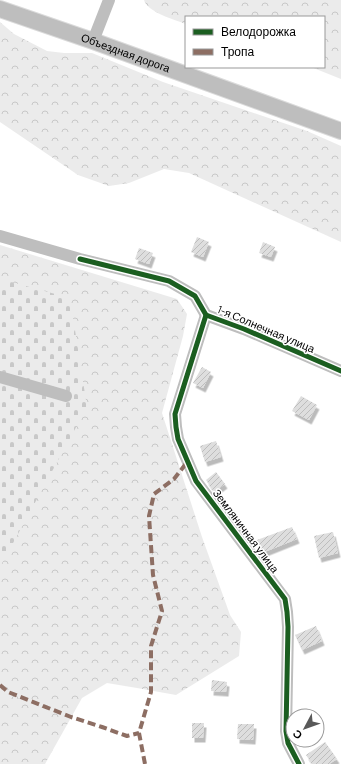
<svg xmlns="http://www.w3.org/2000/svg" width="341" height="764" viewBox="0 0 341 764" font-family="Barlow,sans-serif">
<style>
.forest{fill:url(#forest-crowns)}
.cemetery{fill:url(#cemetery-stones)}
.building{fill:url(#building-hatch);filter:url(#shadow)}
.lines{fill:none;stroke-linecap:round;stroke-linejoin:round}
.major-casing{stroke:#dbdbdb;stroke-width:18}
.minor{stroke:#bebebe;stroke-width:12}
.major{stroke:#bebebe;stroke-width:16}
.quiet{stroke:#8d6e63;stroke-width:4;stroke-dasharray:8 4;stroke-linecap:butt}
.cycleway-casing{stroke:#fff;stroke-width:8}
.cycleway{stroke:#1b5e20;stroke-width:5}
.labels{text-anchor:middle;stroke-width:3;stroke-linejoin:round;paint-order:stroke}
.street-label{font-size:11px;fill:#000;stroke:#fff}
</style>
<defs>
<pattern id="forest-crowns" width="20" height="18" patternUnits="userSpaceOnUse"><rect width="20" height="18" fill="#ebebeb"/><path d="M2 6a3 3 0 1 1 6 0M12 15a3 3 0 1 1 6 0" fill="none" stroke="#c8c8c8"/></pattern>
<pattern id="cemetery-stones" width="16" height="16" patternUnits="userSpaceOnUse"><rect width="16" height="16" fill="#ebebeb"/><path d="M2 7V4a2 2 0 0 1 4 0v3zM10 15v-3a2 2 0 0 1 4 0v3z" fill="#c8c8c8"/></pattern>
<pattern id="building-hatch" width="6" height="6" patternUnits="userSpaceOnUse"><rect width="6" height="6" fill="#dedede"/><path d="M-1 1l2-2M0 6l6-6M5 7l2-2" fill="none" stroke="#bdbdbd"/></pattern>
<filter id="shadow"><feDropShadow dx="2.5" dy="4.5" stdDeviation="0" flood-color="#0004"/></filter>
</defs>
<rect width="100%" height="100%" fill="#fff"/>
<g class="forest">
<path d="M144,0H341V79L311,67H324V17H186V24C175,20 147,12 144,0Z"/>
<polygon points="0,22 14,34 47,51 64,53 92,53 163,82 307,131 341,146 341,242 189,173 164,169 129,183 109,186 78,175 0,122"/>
<polygon points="0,245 177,299 187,314 183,336 162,413 202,537 230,615 241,632 239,656 176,695 137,688 107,683 82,698 45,764 0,764"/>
</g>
<polygon class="cemetery" points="0,279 70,298 87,407 0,567"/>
<g class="building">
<polygon points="197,237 209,242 203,257 191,252"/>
<polygon points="263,242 275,247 271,257 259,253"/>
<polygon points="139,248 153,253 149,264 135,259"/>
<polygon points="202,367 211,372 203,388 193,383"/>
<polygon points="301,396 317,405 309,420 292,411"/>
<polygon points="216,441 221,457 205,462 200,446"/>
<polygon points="216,472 225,484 214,492 206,480"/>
<polygon points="292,527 297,539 262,553 257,540"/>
<polygon points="333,532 338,553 319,558 314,536"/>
<polygon points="316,626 322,641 302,650 295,635"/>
<polygon points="212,680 227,682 226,692 211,691"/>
<polygon points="192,723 204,723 203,738 192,738"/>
<polygon points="238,724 254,724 253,740 237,739"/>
<polygon points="325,742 337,759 329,764 312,764 306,755"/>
</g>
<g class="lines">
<defs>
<g id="major">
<path id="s1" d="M0,9L93,41L341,131"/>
</g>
</defs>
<use href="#major" class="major-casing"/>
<g class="minor">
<polyline points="93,41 109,0"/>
<polyline points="0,236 80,259 169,281 195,296 206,315 244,329 341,371"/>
<polyline points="206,315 175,414 176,427 178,439 196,481 285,599 287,612 288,627 286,731 288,743 299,764"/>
<polyline points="0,377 66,396"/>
</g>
<use href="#major" class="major"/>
<g class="quiet">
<polyline points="0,685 8,692 71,717 102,727 127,736 139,733"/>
<polyline points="145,764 139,733 151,692 151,646 162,611 153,575 149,516 154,494 174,479 188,461"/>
</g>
<defs>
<g id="cycleway">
<polyline points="80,259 169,281 195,296 206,315 244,329 341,371"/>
<polyline points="206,315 175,414 176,427 178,439 196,481 285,599 287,612 288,627 286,731 288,743 299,764"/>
</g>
</defs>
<use href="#cycleway" class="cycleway-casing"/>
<use href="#cycleway" class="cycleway"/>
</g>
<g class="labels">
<g class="street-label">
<text dy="4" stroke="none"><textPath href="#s1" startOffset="133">Объездная дорога</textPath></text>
<text transform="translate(266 329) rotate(23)" y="4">1-я Солнечная улица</text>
<text transform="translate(246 531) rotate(53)" y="4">Земляничная улица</text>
</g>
</g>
<rect x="185" y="16" width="140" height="52" fill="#ffffff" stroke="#999999"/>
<rect x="193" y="29" width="20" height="6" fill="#1b5e20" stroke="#999999"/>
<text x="221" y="36" font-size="12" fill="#000000">Велодорожка</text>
<rect x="193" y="49" width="20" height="6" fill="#8d6e63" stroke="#999999"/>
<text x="221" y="56" font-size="12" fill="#000000">Тропа</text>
<g transform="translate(305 728) rotate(229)"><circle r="19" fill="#ffffff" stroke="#999999"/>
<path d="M0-3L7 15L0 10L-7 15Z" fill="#595959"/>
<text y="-6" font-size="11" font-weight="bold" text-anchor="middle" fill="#000000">С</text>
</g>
</svg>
